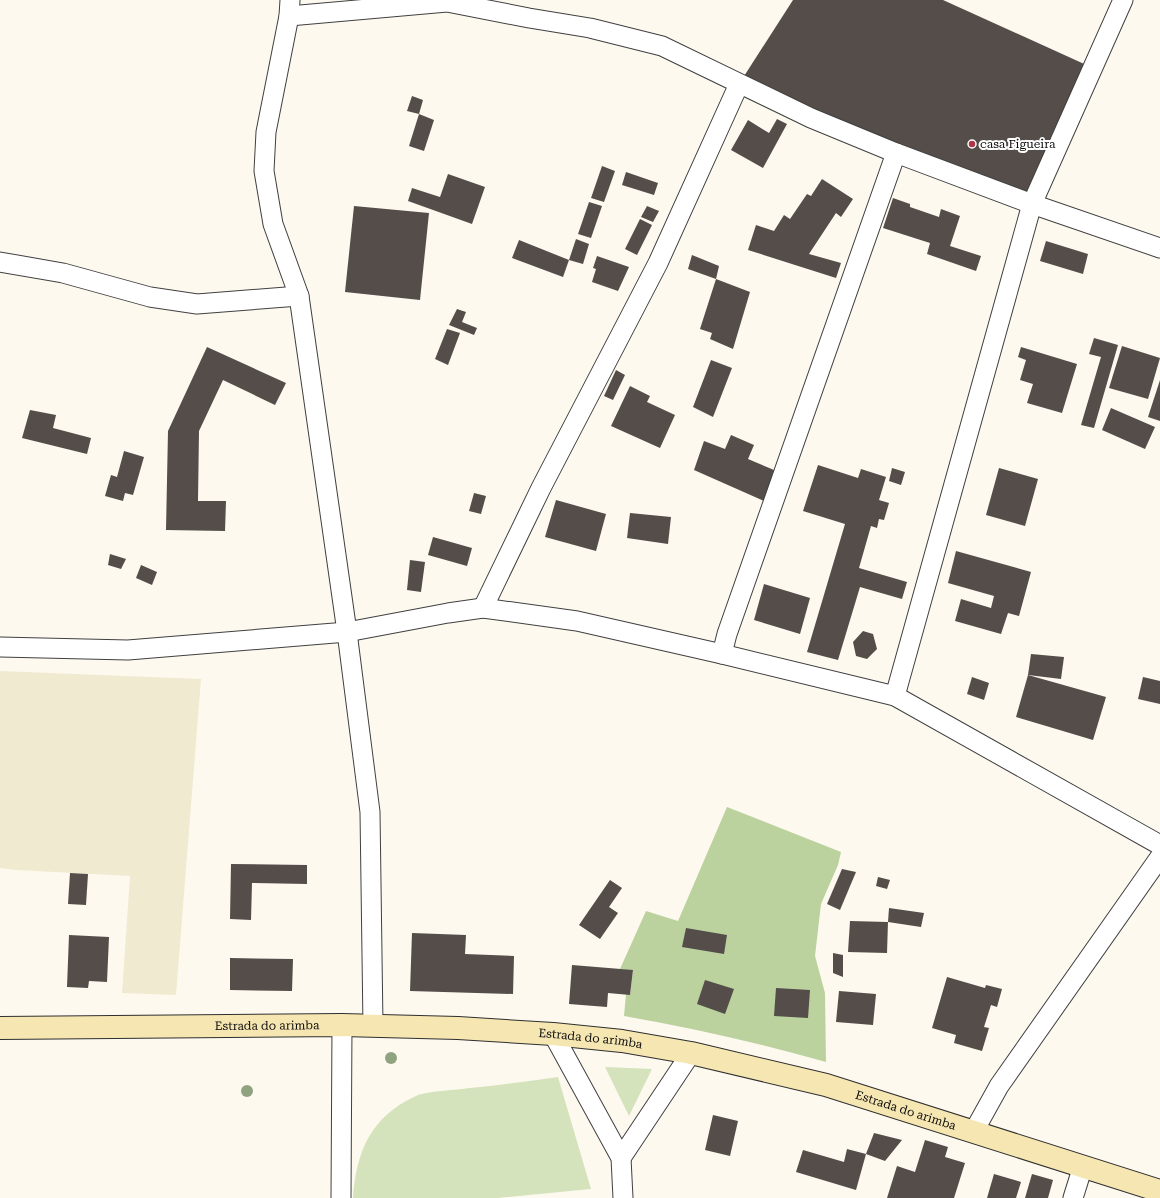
<svg xmlns="http://www.w3.org/2000/svg" width="1160" height="1198" viewBox="0 0 1160 1198" font-family="'Roboto Serif',serif">
<style>
.farmland{fill:#f0ead1}
.green{fill:#d4e3bc}
.forest{fill:#bbd29e}
.building{fill:#544d4a}
.lines{fill:none;stroke-linecap:round;stroke-linejoin:round}
.minor-casing{stroke:#404040;stroke-width:21}
.secondary-casing{stroke:#2f2f2f;stroke-width:24}
.minor{stroke:#fff;stroke-width:19}
.secondary{stroke:#f5e6b2;stroke-width:22}
.tree{fill:#90a380}
.poi-dot{fill:#ab3648;stroke:#fff;stroke-width:1.5}
.labels{text-anchor:middle;stroke-width:4;stroke-linejoin:round;paint-order:stroke}
.poi-label{font-size:12px;fill:#0d0d0d;stroke:#fff;text-anchor:start}
.street-label{font-size:12px;fill:#0d0d0d;stroke:#fff}
</style>
<rect width="100%" height="100%" fill="#fdf9ef"/>
<polygon class="farmland" points="0,671 201,679 176,995 122,993 130,876 16,870 0,868"/>
<g class="green">
<polygon points="605,1067 652,1069 629,1116"/>
<path d="M558,1077L591,1189L498,1198H353C356,1152 371,1116 416,1096C427,1091 457,1090 470,1088C499,1085 529,1081 558,1077Z"/>
</g>
<path class="forest" d="M727,807L841,852L838,865L821,904L815,956L825,993L826,1062C759,1043 692,1028 624,1016L626,994L630,995L633,971L620,969L646,911L678,921Z"/>
<g class="building">
<polygon points="793,0 943,0 1093,68 1032,204 739,84"/>
<polygon points="412,96 423,100 419,114 407,111"/>
<polygon points="419,114 434,120 424,151 409,146"/>
<polygon points="777,119 787,124 763,168 731,150 748,120 769,133"/>
<polygon points="602,166 615,171 604,202 591,198"/>
<polygon points="626,172 658,183 654,195 622,185"/>
<polygon points="448,174 485,187 472,224 408,201 412,188 440,197"/>
<polygon points="822,179 853,199 841,217 836,213 809,254 841,263 836,278 748,250 756,225 774,231 784,215 790,219 807,194 811,196"/>
<polygon points="893,198 910,204 910,207 939,217 941,209 960,216 950,246 981,256 976,271 927,254 930,243 883,228"/>
<polygon points="589,202 602,206 591,238 578,234"/>
<polygon points="354,206 429,213 420,300 345,292"/>
<polygon points="647,206 659,211 653,222 641,217"/>
<polygon points="640,219 652,225 637,255 625,249"/>
<polygon points="576,239 589,244 583,264 569,260"/>
<polygon points="519,240 569,260 563,277 512,258"/>
<polygon points="1046,241 1088,254 1083,274 1040,261"/>
<polygon points="692,255 719,266 716,279 688,269"/>
<polygon points="597,256 629,267 618,291 592,282 596,269 593,268"/>
<polygon points="716,279 750,292 733,349 710,339 712,333 700,329"/>
<polygon points="457,309 466,312 462,322 477,328 474,335 449,325"/>
<polygon points="447,329 460,333 448,365 435,359"/>
<polygon points="1094,338 1118,345 1094,428 1081,425 1101,357 1089,354"/>
<polygon points="1122,346 1160,358 1148,399 1109,388"/>
<polygon points="207,347 286,383 275,405 223,380 199,431 198,501 226,501 225,531 166,530 168,431"/>
<polygon points="1021,347 1077,364 1062,413 1027,403 1033,384 1020,380 1026,360 1018,357"/>
<polygon points="711,360 732,368 713,417 693,407"/>
<polygon points="616,370 625,375 613,400 604,396"/>
<polygon points="1160,380 1160,421 1148,417"/>
<polygon points="630,386 650,396 647,402 675,415 660,448 611,426"/>
<polygon points="1111,408 1155,427 1145,449 1102,430"/>
<polygon points="30,410 56,415 53,428 91,438 87,454 22,438"/>
<polygon points="731,435 754,445 748,459 774,470 764,501 694,470 704,441 725,449"/>
<polygon points="124,451 144,457 133,495 125,493 123,501 105,496 111,475 117,477"/>
<polygon points="818,465 858,478 861,469 886,477 879,500 889,503 884,520 879,519 877,528 871,526 859,568 907,582 902,599 860,587 838,660 807,652 845,524 803,511"/>
<polygon points="892,468 905,472 901,485 889,481"/>
<polygon points="999,468 1038,479 1025,526 986,515"/>
<polygon points="474,493 486,496 481,514 469,511"/>
<polygon points="556,500 606,514 596,551 545,537"/>
<polygon points="630,513 671,517 668,544 627,538"/>
<polygon points="433,537 472,548 467,566 428,555"/>
<polygon points="956,551 1031,572 1019,616 1008,613 1001,634 955,621 961,599 991,608 994,596 948,583"/>
<polygon points="110,554 126,559 121,569 108,565"/>
<polygon points="410,560 425,562 421,592 407,590"/>
<polygon points="141,565 157,572 152,585 136,578"/>
<polygon points="764,584 810,598 800,634 754,620"/>
<polygon points="863,631 873,634 877,649 867,659 856,656 853,642"/>
<polygon points="1031,654 1064,657 1061,679 1028,675"/>
<polygon points="1028,675 1106,697 1093,740 1016,717"/>
<polygon points="972,677 989,683 984,700 967,694"/>
<polygon points="1143,677 1160,681 1160,704 1138,699"/>
<polygon points="231,864 307,865 307,884 252,883 251,920 230,919"/>
<polygon points="842,869 856,872 840,910 827,904"/>
<polygon points="70,873 88,874 86,905 68,904"/>
<polygon points="878,877 890,880 887,889 876,886"/>
<polygon points="610,880 622,888 609,907 618,913 600,939 579,925"/>
<polygon points="889,908 924,913 921,927 888,922"/>
<polygon points="850,921 888,922 887,953 848,952"/>
<polygon points="686,928 727,935 724,954 682,947"/>
<polygon points="412,933 466,935 465,954 514,956 513,994 410,991"/>
<polygon points="69,935 109,937 107,982 89,981 88,988 67,987"/>
<polygon points="833,953 843,955 843,977 833,973"/>
<polygon points="230,958 293,959 292,991 230,990"/>
<polygon points="572,965 633,970 630,995 608,993 607,1007 569,1004"/>
<polygon points="947,977 985,988 986,985 1002,989 997,1007 991,1005 984,1027 989,1028 982,1051 954,1043 956,1035 932,1028"/>
<polygon points="705,980 734,989 725,1014 697,1004"/>
<polygon points="776,988 810,990 808,1018 774,1016"/>
<polygon points="839,991 876,994 873,1025 836,1022"/>
<polygon points="713,1115 738,1121 730,1156 705,1150"/>
<polygon points="874,1133 902,1140 885,1161 866,1154"/>
<polygon points="925,1140 948,1147 945,1157 965,1163 954,1198 887,1198 897,1166 915,1172"/>
<polygon points="847,1149 866,1154 856,1190 796,1172 803,1150 844,1162"/>
<polygon points="994,1174 1021,1182 1016,1198 987,1198"/>
<polygon points="1032,1174 1053,1180 1048,1198 1025,1198"/>
</g>
<g class="lines">
<defs>
<g id="minor">
<polyline points="290,0 289,16 266,132 264,171 273,224 299,296 347,632 370,812 373,1026"/>
<polyline points="289,16 447,2 529,18 590,28 662,46 811,118 896,153 1032,204 1160,248"/>
<polyline points="0,262 63,273 150,297 197,304 299,296"/>
<polyline points="483,608 541,488 658,263 739,84"/>
<polyline points="0,647 128,650 347,632 448,613 483,608 577,621 722,654 895,696 1160,845"/>
<polyline points="722,654 727,634 896,153"/>
<polyline points="895,696 1032,204 1123,0"/>
<polyline points="553,1034 621,1158 623,1198"/>
<polyline points="974,1131 999,1086 1160,857"/>
<polyline points="621,1158 691,1053"/>
<polyline points="341,1198 342,1025"/>
<polyline points="1073,1198 1083,1166"/>
</g>
<g id="secondary">
<path id="s1" d="M0,1028L342,1025L458,1028L553,1034L622,1041L691,1053L826,1085L1160,1191"/>
</g>
</defs>
<use href="#minor" class="minor-casing"/>
<use href="#secondary" class="secondary-casing"/>
<use href="#minor" class="minor"/>
<use href="#secondary" class="secondary"/>
</g>
<g class="tree">
<circle cx="391" cy="1058" r="6"/>
<circle cx="247" cy="1091" r="6"/>
</g>
<circle class="poi-dot" cx="972" cy="144" r="4"/>
<g class="labels">
<g class="poi-label">
<text x="980" y="148">casa Figueira</text>
</g>
<g class="street-label">
<text dy="4" stroke="none"><textPath href="#s1" startOffset="267">Estrada do arimba</textPath></text>
<text dy="4" stroke="none"><textPath href="#s1" startOffset="591">Estrada do arimba</textPath></text>
<text dy="4" stroke="none"><textPath href="#s1" startOffset="915">Estrada do arimba</textPath></text>
</g>
</g>
</svg>
